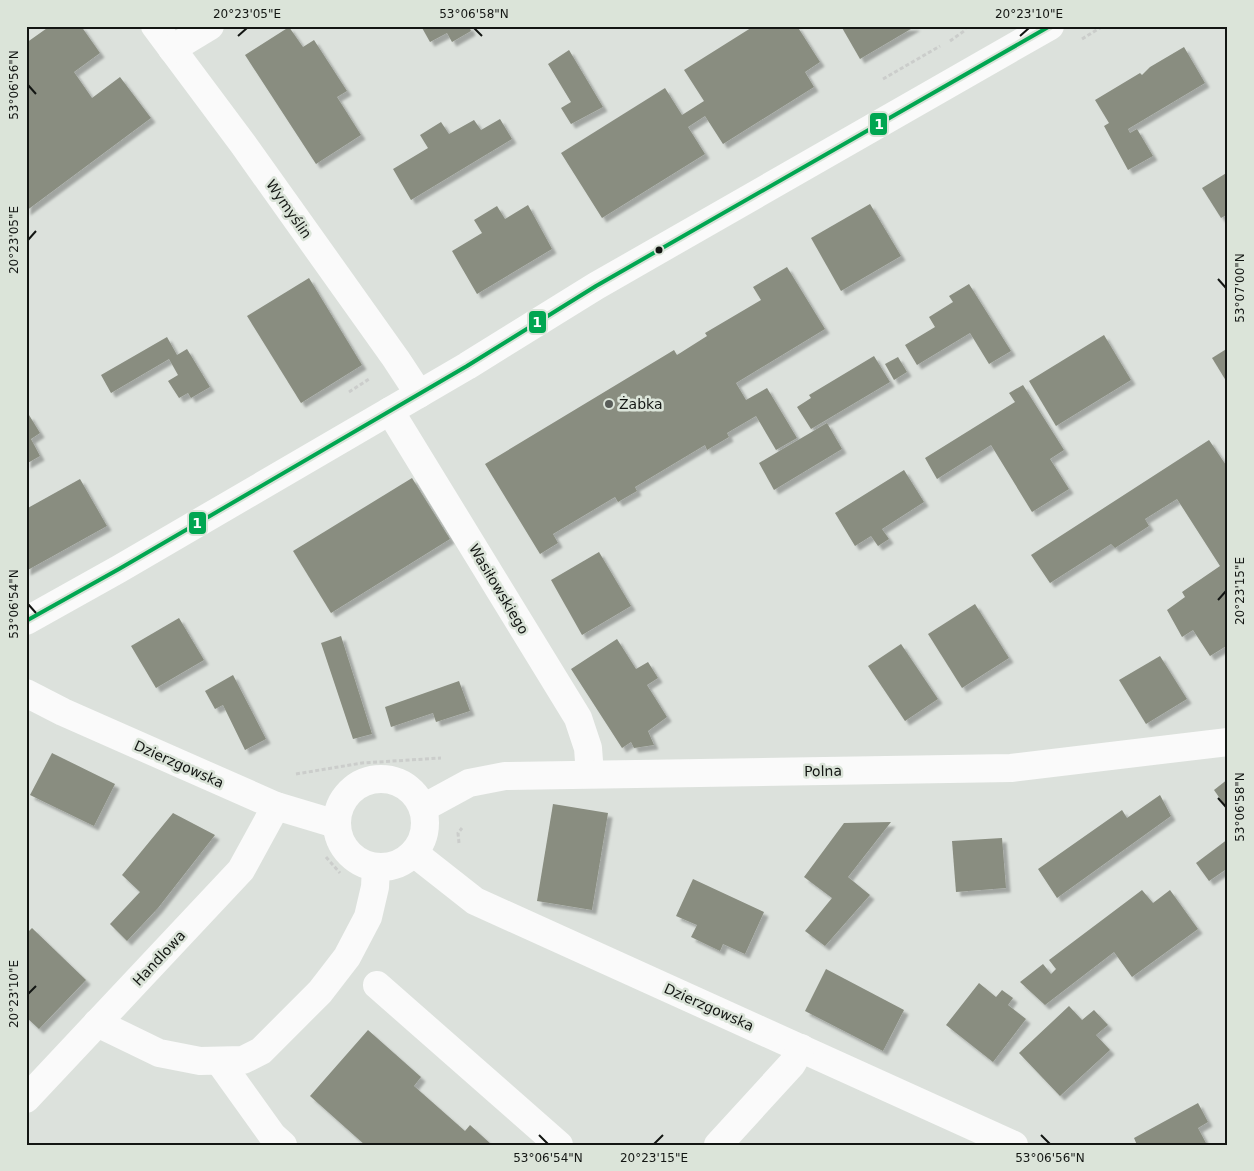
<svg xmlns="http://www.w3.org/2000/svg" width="1254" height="1171" viewBox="0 0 1254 1171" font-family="'DejaVu Sans',sans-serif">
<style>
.building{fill:#898d80;filter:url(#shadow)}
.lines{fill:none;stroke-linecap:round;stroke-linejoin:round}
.path{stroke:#cbcdcb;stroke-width:3;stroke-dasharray:4 2.5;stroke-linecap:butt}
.minor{stroke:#fafafa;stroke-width:28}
.bus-1-casing{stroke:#dbe4d9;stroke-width:8}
.bus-1{stroke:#00a651;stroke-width:4}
.ticks{fill:none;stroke:#131613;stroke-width:2}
.bus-dot{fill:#131613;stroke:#dbe4d9;stroke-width:2}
.poi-dot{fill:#595d59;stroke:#dbe4d9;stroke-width:2}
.labels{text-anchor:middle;stroke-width:5;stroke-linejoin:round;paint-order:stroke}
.street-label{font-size:14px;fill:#131613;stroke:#dbe4d9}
.poi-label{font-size:14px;fill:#131613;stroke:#dbe4d9;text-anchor:start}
.line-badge{stroke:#dbe4d9;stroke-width:2}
.badge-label{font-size:14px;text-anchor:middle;font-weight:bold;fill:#fff}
.neatline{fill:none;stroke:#131613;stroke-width:2}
.ticks-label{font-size:12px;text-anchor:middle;fill:#131613}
</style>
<defs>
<filter id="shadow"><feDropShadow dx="4.5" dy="4.5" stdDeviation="1" flood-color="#0004"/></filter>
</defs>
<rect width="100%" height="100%" fill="#dce1dc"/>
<g class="building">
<polygon points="50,26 81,26 100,53 74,72 92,98 120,77 151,118 26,211 26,43"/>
<polygon points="421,26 469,26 471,31 452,42 447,33 430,42"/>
<polygon points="754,26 782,26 783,28 797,26 820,62 805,72 814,87 723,144 705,116 688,127 705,154 602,218 561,153 665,88 682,115 704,101 684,70"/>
<polygon points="841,26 916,26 860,59"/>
<polygon points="289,27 303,47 314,40 347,91 337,97 361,135 316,164 245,55"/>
<polygon points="1184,47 1205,83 1128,129 1130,133 1137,129 1153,156 1128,170 1104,126 1109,123 1095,100 1140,73 1142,75 1150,67"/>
<polygon points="569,50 603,107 571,124 561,108 571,102 548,64"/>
<polygon points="500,119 512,139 411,200 393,169 428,148 420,135 441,122 449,134 474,120 481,130"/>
<polygon points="1228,172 1228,214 1221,218 1202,188"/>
<polygon points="870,204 901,256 841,291 811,238"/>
<polygon points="528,205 552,249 477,294 452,251 482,233 474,220 497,206 505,219"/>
<polygon points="787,267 825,329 736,383 746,400 767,388 797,438 776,450 756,416 727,433 729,437 707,450 705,445 635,487 637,491 618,502 615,497 553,534 558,543 540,554 485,464 674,350 677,355 707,336 705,333 761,300 753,287"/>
<polygon points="309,278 362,365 301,403 247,316"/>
<polygon points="969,284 1011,351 989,364 970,333 917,365 905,345 935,327 929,317 953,302 949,296"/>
<polygon points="1104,335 1131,380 1056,426 1029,381"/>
<polygon points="167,337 177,355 187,349 210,387 191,398 188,393 179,398 168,381 178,375 169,359 111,393 101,375"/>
<polygon points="1228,348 1228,384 1212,358"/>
<polygon points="874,356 890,382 811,429 797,407 811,398 809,395"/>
<polygon points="898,357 907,372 894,380 885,364"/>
<polygon points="1023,385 1064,450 1050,459 1069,489 1032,512 991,445 937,479 925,458 1015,402 1009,393"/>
<polygon points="29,415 40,433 31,439 40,456 26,464 26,417"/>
<polygon points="827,423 842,449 774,490 759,463"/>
<polygon points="1209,440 1228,468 1228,645 1210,656 1193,630 1182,637 1167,610 1185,597 1182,592 1220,566 1177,499 1145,519 1149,526 1115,548 1111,544 1050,583 1031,555"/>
<polygon points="904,470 924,502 882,529 889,539 878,546 871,536 855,546 835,513"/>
<polygon points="412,478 450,539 331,613 293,551"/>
<polygon points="80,479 107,526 26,571 26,509"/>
<polygon points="599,552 631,606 582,635 551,580"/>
<polygon points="975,604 1009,658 962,688 928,634"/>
<polygon points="179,618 204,660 156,688 131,646"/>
<polygon points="341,636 372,734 353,739 321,643"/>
<polygon points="617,639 636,669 648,662 658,678 647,685 667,717 648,731 654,745 634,748 631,742 622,748 571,669"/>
<polygon points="901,644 938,699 905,721 868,666"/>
<polygon points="1160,656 1187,699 1146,724 1119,680"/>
<polygon points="233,675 266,739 245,750 223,705 215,709 205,691"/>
<polygon points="459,681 470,711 436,722 433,713 391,727 385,707"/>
<polygon points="52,753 115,784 94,826 30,795"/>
<polygon points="1228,779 1228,810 1214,790"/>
<polygon points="1160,795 1171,816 1057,898 1038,869 1122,810 1127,818"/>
<polygon points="553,804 608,813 592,910 537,901"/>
<polygon points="173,813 215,835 158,908 127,941 110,924 140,892 122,875"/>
<polygon points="891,822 848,877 870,895 825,946 805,931 832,898 804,877 844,823"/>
<polygon points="1002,838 1006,888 956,892 952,841"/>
<polygon points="1228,839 1228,868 1209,881 1196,863"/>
<polygon points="693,879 764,912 745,954 723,944 720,951 691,937 697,925 676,916"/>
<polygon points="1142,890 1153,903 1170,890 1198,929 1132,977 1114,952 1045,1005 1020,982 1043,964 1051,974 1056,969 1049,960"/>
<polygon points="32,928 86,980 39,1029 26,1017 26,934"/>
<polygon points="826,969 904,1010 883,1051 805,1011"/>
<polygon points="979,983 996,997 1002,990 1013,998 1008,1005 1026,1019 993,1062 946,1025"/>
<polygon points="1069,1006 1082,1020 1094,1010 1108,1025 1096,1035 1110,1050 1060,1096 1019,1053"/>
<polygon points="368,1030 421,1077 414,1086 465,1131 470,1125 492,1145 365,1145 310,1096"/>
<polygon points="1198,1103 1208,1122 1198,1128 1207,1145 1137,1145 1134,1138"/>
</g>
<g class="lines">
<g class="path">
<polyline points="1082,39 1103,26"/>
<polyline points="950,41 964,31 966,26"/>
<polyline points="883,79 940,46"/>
<polyline points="349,392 369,379"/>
<polyline points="296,774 362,763 441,758"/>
<polyline points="459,843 458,833 462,828"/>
<polyline points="326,857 340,873"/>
</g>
<g class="minor">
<polyline points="155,26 243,144 396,359 419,394"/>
<polyline points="172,49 210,26"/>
<polyline points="390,411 578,718 588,748 590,774"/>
<polyline points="26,621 119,569 467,366 596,286 1050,26"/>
<polyline points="26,693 63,712 276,806 336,824"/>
<circle cx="381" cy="823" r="44"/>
<polyline points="423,808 469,783 505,776 1011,768 1228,742"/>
<polyline points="414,853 475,901 1014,1145"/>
<polyline points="377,985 559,1145"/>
<polyline points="97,1023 159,1053 200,1061 243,1060 261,1051 320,992 347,957 368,917 375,887 376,867"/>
<polyline points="219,1061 272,1135 283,1145"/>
<polyline points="26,1099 241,870 276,806"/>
<polyline points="718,1145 792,1064 801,1048"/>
</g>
<defs>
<polyline id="bus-1" points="26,621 119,569 467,366 596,286 1050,26"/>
</defs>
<use href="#bus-1" class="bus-1-casing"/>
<use href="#bus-1" class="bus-1"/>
</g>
<path class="ticks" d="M474,28L482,36M238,36L247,28M1020,36L1029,28M28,85L36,94M28,240L36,231M1218,279L1226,288M1218,600L1226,591M28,604L36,613M1218,798L1226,807M28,994L36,986M539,1135L548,1144M1041,1135L1050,1144M654,1144L663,1135"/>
<circle class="bus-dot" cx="659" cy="250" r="4.5"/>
<circle class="poi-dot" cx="609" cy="404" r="5"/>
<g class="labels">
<g class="street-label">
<text transform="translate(289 209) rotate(55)" y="5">Wymyślin</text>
<text transform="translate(499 589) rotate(59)" y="5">Wasiłowskiego</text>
<text transform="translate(179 764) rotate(24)" y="5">Dzierzgowska</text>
<text transform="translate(823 771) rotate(-1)" y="5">Polna</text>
<text transform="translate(159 958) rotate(-47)" y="5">Handlowa</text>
<text transform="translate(709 1007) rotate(24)" y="5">Dzierzgowska</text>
</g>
<g class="poi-label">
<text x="619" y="409">Żabka</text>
</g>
</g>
<g class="line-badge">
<rect x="869" y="112" width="19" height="24" rx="5" fill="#00a651"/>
<rect x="528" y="310" width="19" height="24" rx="5" fill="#00a651"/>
<rect x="188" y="511" width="19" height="24" rx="5" fill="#00a651"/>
</g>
<g class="badge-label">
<text x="879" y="129">1</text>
<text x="537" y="327">1</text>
<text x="197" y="528">1</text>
</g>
<rect width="1254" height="1171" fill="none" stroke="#dbe4d9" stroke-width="55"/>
<rect x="28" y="28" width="1198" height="1116" class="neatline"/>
<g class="ticks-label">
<text x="247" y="18">20°23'05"E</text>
<text x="474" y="18">53°06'58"N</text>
<text x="1029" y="18">20°23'10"E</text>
<text transform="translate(14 85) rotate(-90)" y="4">53°06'56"N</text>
<text transform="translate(14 240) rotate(-90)" y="4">20°23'05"E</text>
<text transform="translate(1240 288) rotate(-90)" y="4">53°07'00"N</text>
<text transform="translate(1240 591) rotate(-90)" y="4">20°23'15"E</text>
<text transform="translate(14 604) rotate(-90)" y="4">53°06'54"N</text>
<text transform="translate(1240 807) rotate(-90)" y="4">53°06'58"N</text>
<text transform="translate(14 994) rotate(-90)" y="4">20°23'10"E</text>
<text x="548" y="1162">53°06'54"N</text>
<text x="654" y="1162">20°23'15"E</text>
<text x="1050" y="1162">53°06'56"N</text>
</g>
</svg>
